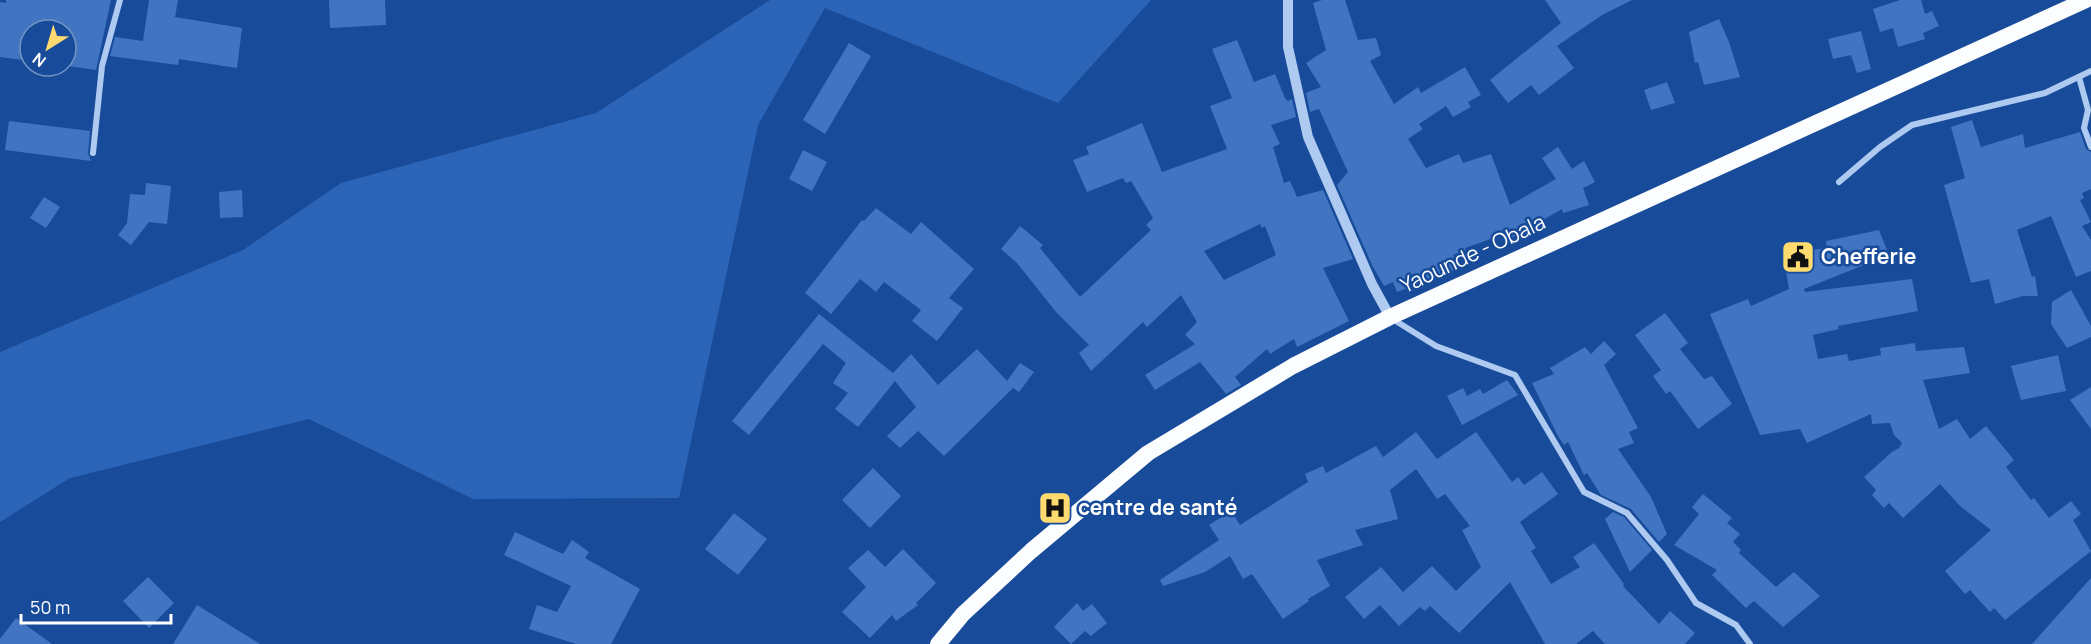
<svg xmlns="http://www.w3.org/2000/svg" width="2091" height="644" viewBox="0 0 2091 644" font-family="Manrope,sans-serif">
<style>
.green{fill:#2c65b8}
.building{fill:#4175c1;fill-rule:evenodd}
.lines{fill:none;stroke-linecap:round;stroke-linejoin:round}
.minor{stroke:#aecaf1;stroke-width:6}
.tertiary{stroke:#aecaf1;stroke-width:10}
.trunk{stroke:#fcfdff;stroke-width:16}
.labels{text-anchor:middle;stroke-width:5;stroke-linejoin:round;paint-order:stroke}
.street-label{font-size:21px;fill:#fff;stroke:#184c9a}
.poi-label{font-size:21px;font-weight:bold;fill:#fff;stroke:#184c9a;text-anchor:start}
</style>
<rect width="100%" height="100%" fill="#184c9a"/>
<polygon class="green" points="770,0 1151,0 1058,103 825,8 758,125 679,498 473,499 309,419 70,478 0,522 0,352 243,250 341,183 596,113"/>
<g class="building">
<polygon points="6,0 111,0 96,70 68,66 70,52 66,51 66,30 30,30 30,44 24,43 23,60 0,57 0,2 6,3"/>
<polygon points="149,0 178,0 175,17 242,28 237,68 179,59 178,65 110,56 115,37 143,41"/>
<polygon points="329,0 385,0 386,25 330,28"/>
<polygon points="1322,0 1345,0 1358,40 1376,38 1381,55 1370,61 1394,104 1418,87 1421,93 1465,67 1481,95 1468,102 1471,107 1453,117 1446,106 1419,124 1423,129 1408,139 1426,168 1459,154 1463,163 1491,154 1510,205 1556,179 1542,158 1558,147 1572,169 1584,161 1595,182 1583,188 1589,205 1563,213 1562,209 1508,240 1505,234 1465,248 1466,250 1453,255 1459,268 1429,280 1397,292 1393,282 1384,286 1372,265 1337,185 1348,172 1319,109 1310,112 1306,93 1321,87 1306,63 1326,50 1313,3"/>
<polygon points="1545,0 1632,0 1602,15 1557,46 1574,68 1539,95 1531,85 1508,103 1490,80 1561,23"/>
<polygon points="1900,0 1921,0 1925,14 1932,11 1939,26 1923,33 1925,39 1898,47 1893,28 1880,32 1873,9"/>
<polygon points="1719,19 1729,42 1740,77 1704,85 1698,62 1695,63 1689,32"/>
<polygon points="1861,31 1871,69 1857,73 1851,55 1833,59 1828,39"/>
<path d="M1237,40L1254,82L1275,74L1285,98L1288,101L1292,99L1296,117L1271,125L1280,144L1273,147L1284,183L1290,181L1297,197L1323,190L1353,259L1323,268L1349,321L1297,347L1294,339L1270,354L1267,349L1235,377L1241,385L1226,394L1200,362L1155,390L1145,375L1195,344L1185,335L1197,322L1181,295L1147,327L1143,322L1091,371L1079,353L1089,345L1056,312L1017,263L1001,249L1020,226L1043,245L1040,248L1080,297L1151,230L1146,225L1153,218L1131,181L1126,183L1123,178L1087,192L1073,160L1089,154L1086,147L1142,123L1162,172L1227,149L1210,106L1232,98L1212,49ZM1260,224L1262,228L1265,226L1276,255L1224,280L1204,251Z"/>
<polygon points="849,43 871,56 825,134 803,120"/>
<polygon points="1667,82 1675,103 1651,110 1644,90"/>
<polygon points="1972,120 1981,147 2023,134 2025,148 2080,132 2086,149 2091,152 2091,189 2082,193 2084,198 2080,200 2091,222 2082,226 2091,240 2091,271 2076,277 2051,216 2017,230 2032,277 2035,276 2038,296 2023,296 1995,304 1989,279 1971,283 1944,185 1965,178 1951,127"/>
<polygon points="9,121 90,131 88,153 91,161 5,150"/>
<polygon points="803,150 827,162 812,191 789,179"/>
<polygon points="146,183 171,186 167,224 149,222 131,245 118,235 127,223 130,194 145,195"/>
<polygon points="242,190 243,217 220,218 219,192"/>
<polygon points="44,197 60,207 46,228 30,218"/>
<polygon points="876,208 911,234 921,222 974,269 949,298 963,308 937,341 912,321 921,310 884,282 876,292 860,279 831,314 805,293 862,220 864,221"/>
<polygon points="1879,230 1889,255 1804,289 1805,292 1912,279 1918,311 1838,326 1839,329 1813,335 1818,359 1847,354 1849,361 1881,355 1880,348 1915,343 1916,351 1964,347 1970,373 1923,380 1939,429 1957,419 1970,439 1986,426 2014,460 2006,467 2031,500 2034,498 2049,518 2071,501 2081,514 2073,520 2091,551 2005,620 1994,608 1990,612 1970,590 1965,594 1945,571 1991,530 1960,506 1940,484 1903,518 1889,503 1884,508 1872,495 1876,490 1864,477 1892,452 1899,448 1902,443 1894,435 1890,423 1872,424 1871,414 1807,443 1800,429 1760,435 1710,314 1748,299 1751,306 1789,289 1783,254 1827,248 1826,241"/>
<polygon points="2071,290 2091,326 2091,337 2067,348 2051,324 2052,302"/>
<polygon points="1665,313 1688,343 1680,349 1704,379 1712,376 1732,404 1698,429 1670,391 1666,394 1653,376 1661,370 1635,335"/>
<polygon points="819,314 893,373 911,354 938,385 977,349 1007,381 1020,363 1034,372 1019,392 1013,388 944,456 918,431 900,448 887,436 916,407 895,381 858,427 835,409 848,393 833,383 846,363 823,344 749,435 732,421"/>
<polygon points="1604,341 1616,354 1604,365 1638,428 1629,432 1634,443 1618,449 1651,497 1667,534 1659,542 1631,509 1601,495 1587,473 1584,475 1568,442 1564,445 1558,436 1532,383 1554,374 1550,368 1585,347 1591,354"/>
<polygon points="2058,355 2066,391 2021,400 2011,366"/>
<polygon points="1507,380 1518,395 1462,425 1447,396 1463,388 1467,396 1480,389 1483,394"/>
<polygon points="2091,387 2091,429 2070,400"/>
<polygon points="1416,432 1437,459 1476,432 1512,482 1518,477 1524,485 1542,472 1558,494 1520,522 1536,548 1531,551 1551,584 1580,567 1573,557 1594,543 1624,584 1623,586 1659,624 1670,611 1695,633 1685,644 1605,644 1593,631 1576,644 1545,644 1510,582 1459,633 1430,606 1425,611 1420,607 1399,626 1380,605 1364,619 1345,597 1381,567 1403,592 1432,566 1456,591 1481,567 1462,530 1470,526 1445,494 1437,499 1416,469 1390,490 1398,519 1355,530 1363,545 1317,560 1330,586 1308,599 1309,601 1283,619 1252,574 1243,579 1230,556 1205,572 1163,586 1160,580 1219,540 1209,525 1231,511 1240,525 1308,482 1305,474 1323,466 1326,473 1376,446 1383,457"/>
<polygon points="873,468 901,496 870,528 842,500"/>
<polygon points="1703,494 1732,518 1727,523 1740,534 1733,542 1741,550 1739,553 1776,587 1794,572 1820,596 1783,627 1754,601 1746,608 1712,575 1717,570 1674,545 1699,514 1692,507"/>
<polygon points="1613,512 1624,517 1652,550 1630,572 1605,519"/>
<polygon points="734,513 767,539 738,575 705,549"/>
<polygon points="515,532 563,554 572,540 589,552 585,558 640,589 611,644 576,644 529,629 537,605 557,612 571,586 504,555"/>
<polygon points="903,549 936,583 916,603 918,605 896,621 892,615 870,638 842,612 866,587 848,568 868,550 885,567"/>
<polygon points="148,577 174,603 149,628 123,601"/>
<polygon points="2091,578 2091,644 2032,644"/>
<polygon points="1077,603 1083,611 1092,604 1107,623 1091,636 1085,631 1071,644 1054,627"/>
<polygon points="197,605 260,644 173,644"/>
<polygon points="16,618 52,644 0,644 0,639"/>
</g>
<g class="lines">
<g class="minor">
<polyline points="2079,77 2088,110 2084,128 2091,147"/>
<polyline points="93,153 102,66 120,0"/>
<polyline points="1839,182 1880,147 1912,125 2045,93 2091,71"/>
<polyline points="1391,318 1436,346 1515,375 1584,492 1627,513 1667,560 1696,603 1736,625 1750,644"/>
</g>
<polyline class="tertiary" points="1288,0 1288,47 1308,137 1372,284 1390,317"/>
<polyline class="trunk" points="938,644 963,614 1031,551 1148,453 1293,366 1390,317 2086,0"/>
</g>
<defs>
<symbol id="civic-square" viewBox="-11 -11 22 22"><rect x="-9" y="-9" width="18" height="18" rx="4" fill="#ffdb6f" stroke="#184c9a"/><path d="M-.6-6.5H3V-4.5H.6V-3L4-1V1h2V6H-6V1h2V-1L-.6-3ZM-1.2 2.5V6h2.4V2.5Z" fill="#111"/></symbol>
<symbol id="hospital-square" viewBox="-11 -11 22 22"><rect x="-9" y="-9" width="18" height="18" rx="4" fill="#ffdb6f" stroke="#184c9a"/><path d="M-5-5h3v3.5h4V-5h3V5h-3V1.5h-4V5h-3Z" fill="#111"/></symbol>
</defs>
<g fill-rule="evenodd">
<use href="#civic-square" x="1779" y="238" width="38" height="38"/>
<use href="#hospital-square" x="1036" y="489" width="38" height="38"/>
</g>
<g class="labels">
<g class="street-label">
<text transform="translate(1473 254) rotate(-25)" y="7">Yaounde - Obala</text>
</g>
<g class="poi-label">
<text x="1821" y="264">Chefferie</text>
<text x="1078" y="515">centre de santé</text>
</g>
</g>
<g transform="translate(48 48) rotate(217)"><circle r="28" fill="#184c9a" stroke="#7494c2" stroke-width="1.5"/>
<path d="M0-4.5L10 22L0 15L-10 22Z" fill="#ffdb6f"/>
<text y="-9" font-size="16" font-weight="bold" text-anchor="middle" fill="#ffffff">N</text>
</g>
<path d="M21 614v9h150v-9" fill="none" stroke="#ffffff" stroke-width="3"/>
<text x="30" y="614" font-size="18" fill="#ffffff" stroke="#184c9a" stroke-width="4.5" paint-order="stroke">50 m</text>
</svg>
